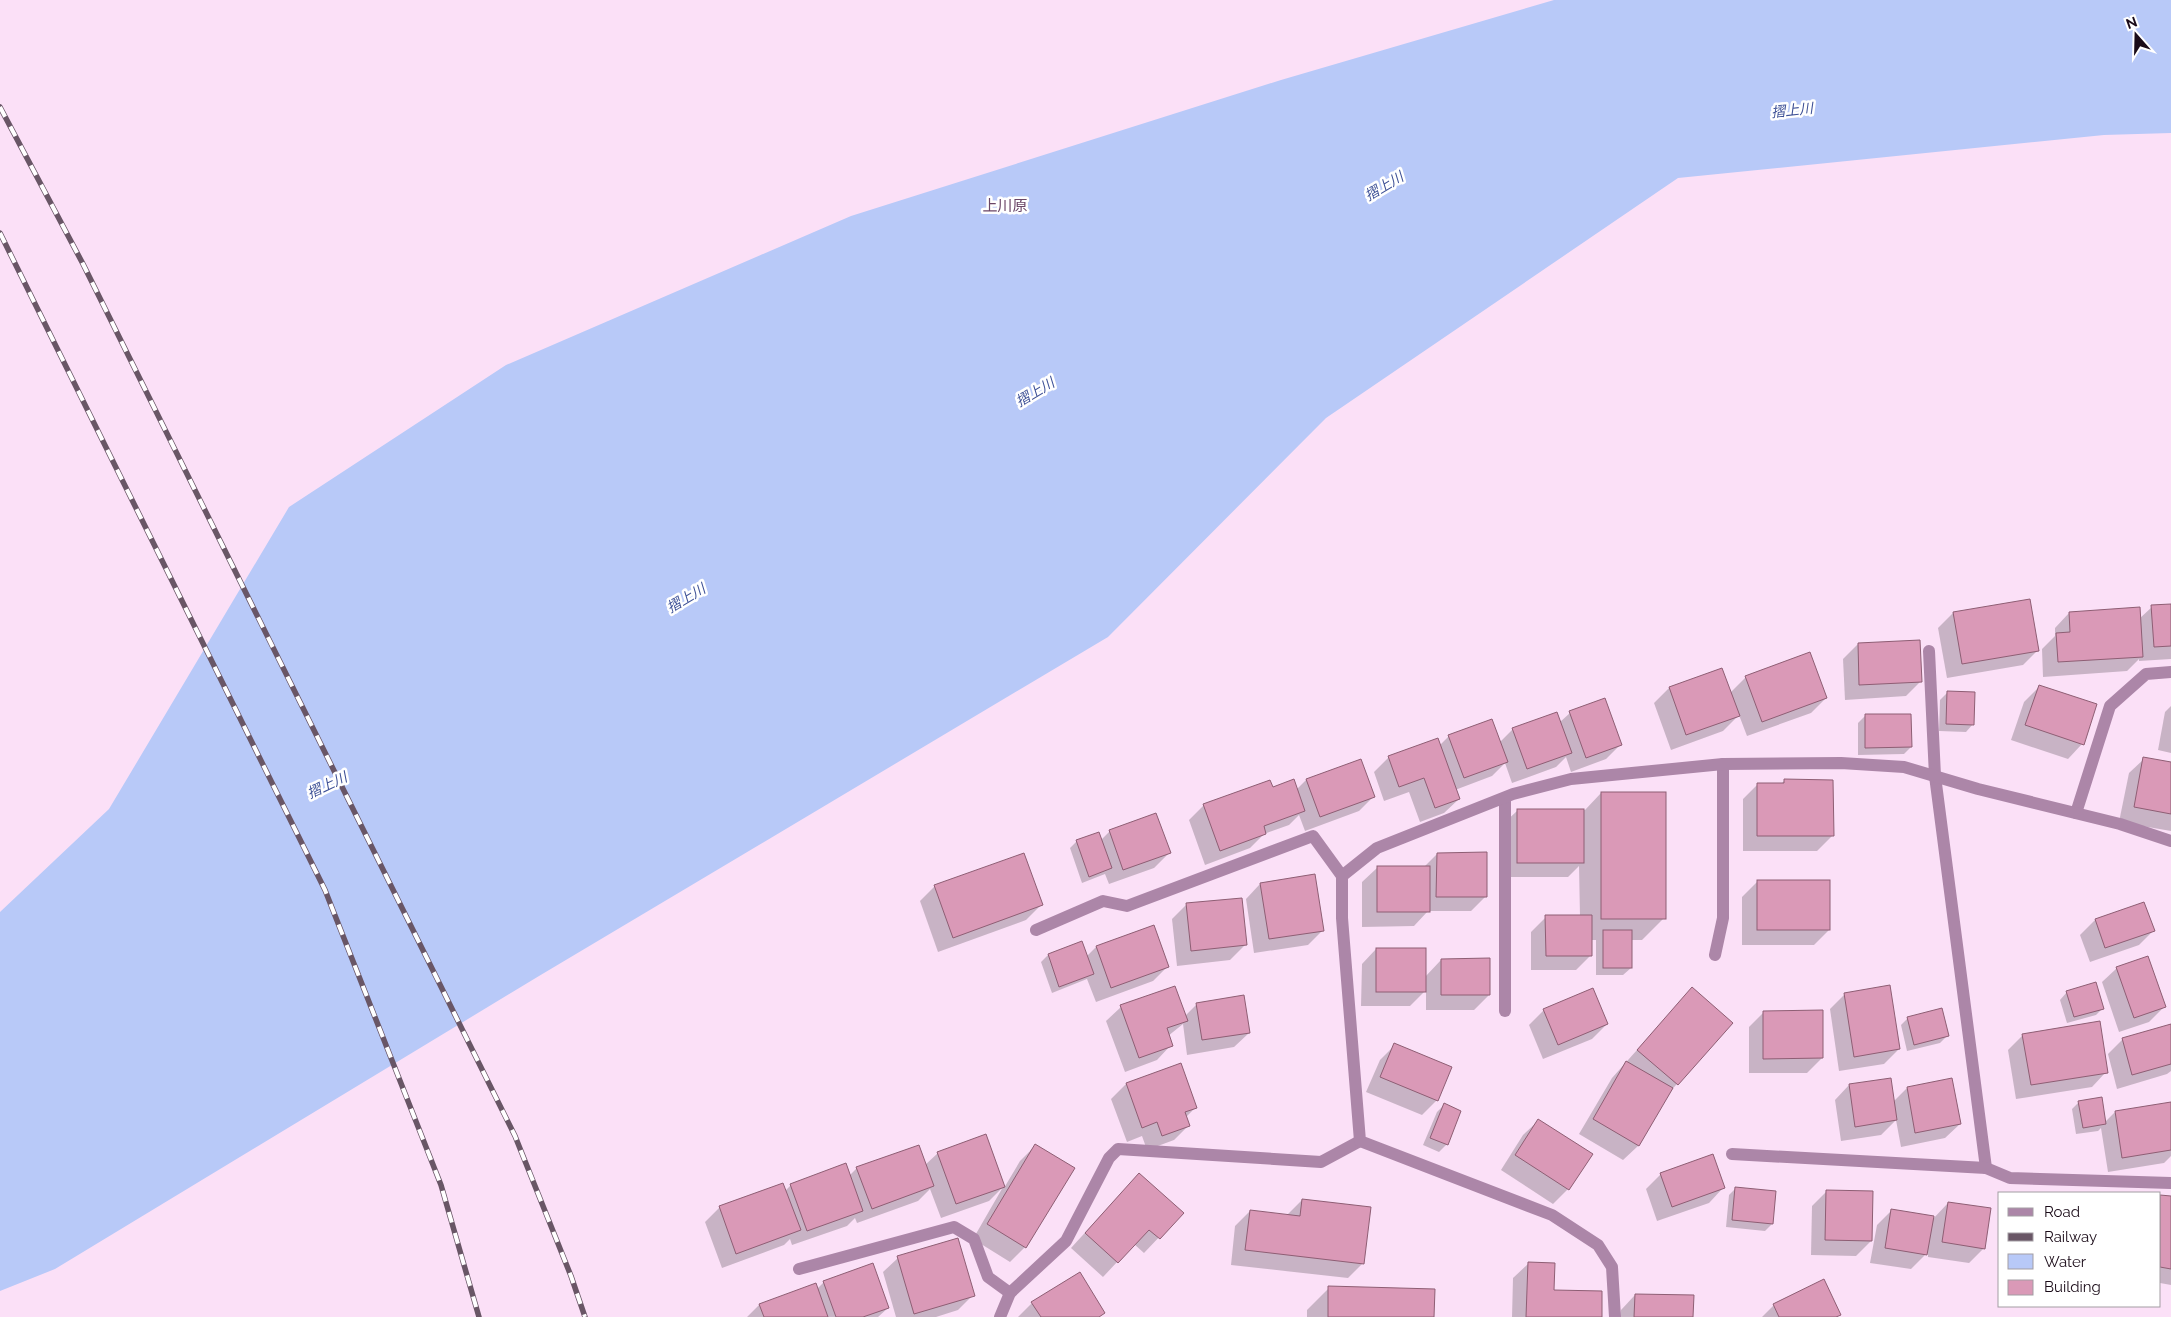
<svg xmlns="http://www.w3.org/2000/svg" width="2171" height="1317" viewBox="0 0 2171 1317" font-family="Raleway,'Noto Sans JP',sans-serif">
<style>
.water{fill:#b8c9f8}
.shadow{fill:#0003}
.building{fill:#da99b7;stroke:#8e5e74}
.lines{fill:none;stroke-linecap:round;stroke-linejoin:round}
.minor{stroke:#ac86a8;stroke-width:12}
.rail-casing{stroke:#695666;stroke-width:5.5}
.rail{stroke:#fff;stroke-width:4;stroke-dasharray:11;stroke-linecap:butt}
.labels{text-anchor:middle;stroke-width:5;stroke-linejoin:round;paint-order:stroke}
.water-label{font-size:14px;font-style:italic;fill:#3d5096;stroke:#fff}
.quarter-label{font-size:15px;fill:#6b4667;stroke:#fff}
</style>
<rect width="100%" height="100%" fill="#fbe0f7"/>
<polygon class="water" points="1554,0 2171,0 2171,133 2104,135 1678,178 1326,418 1108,637 539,976 55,1269 0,1291 0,912 109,809 289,507 506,365 851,216 1281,80"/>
<g class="shadow">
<polygon points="2029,600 2037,651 2023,665 1947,678 1938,628 1953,613"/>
<polygon points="2171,605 2171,659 2139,661 2139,659 2127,671 2043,677 2042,649 2055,636 2055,628 2069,613 2139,619 2152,607"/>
<polygon points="1858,644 1921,681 1906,696 1845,700 1843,659"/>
<polygon points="1721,669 1730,693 1746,677 1826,698 1811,713 1747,736 1739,715 1723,731 1671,750 1654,703 1669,688"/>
<polygon points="2039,687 2082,744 2068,759 2011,740 2024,702"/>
<polygon points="1948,692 1973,724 1966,732 1939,731 1940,700"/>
<polygon points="1604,700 1621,744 1606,759 1571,772 1566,757 1556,767 1512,783 1505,763 1492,776 1455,790 1459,799 1444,813 1420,822 1409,792 1384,801 1374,772 1389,757 1439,746 1449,736 1500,742 1513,729 1560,722 1570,713"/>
<polygon points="2171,706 2171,753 2158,750 2165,712"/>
<polygon points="1865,716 1911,747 1904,754 1858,755 1858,723"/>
<polygon points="2144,759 2171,763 2171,831 2119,822 2129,773"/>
<polygon points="1306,780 1374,796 1359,811 1305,831 1299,815 1289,825 1264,834 1250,848 1205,865 1189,820 1204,805 1272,788 1296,790"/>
<polygon points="1784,781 1832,836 1817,851 1743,851 1743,799 1758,784 1781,784"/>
<polygon points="1601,793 1664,918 1642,940 1631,940 1631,968 1623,975 1596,975 1596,940 1591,940 1591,955 1576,970 1531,970 1531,932 1546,917 1580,917 1579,866 1568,877 1503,877 1502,825 1517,811 1585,810"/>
<polygon points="1110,831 1169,853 1154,868 1109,884 1105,874 1082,883 1070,848 1077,841 1101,840"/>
<polygon points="1437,854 1486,896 1471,911 1428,911 1414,926 1362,927 1362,882 1377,868 1424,867"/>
<polygon points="1757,882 1829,930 1814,945 1742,945 1742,897"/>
<polygon points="1260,884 1323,930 1308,945 1254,953 1246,899"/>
<polygon points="935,886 1041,905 1026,920 938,952 920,901"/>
<polygon points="2144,903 2154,930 2139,945 2090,962 2080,935 2095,920"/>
<polygon points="1187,904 1245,945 1230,960 1177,966 1172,919"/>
<polygon points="1153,927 1168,966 1153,981 1096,1002 1087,979 1052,993 1041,962 1048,955 1081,943 1086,957 1096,947"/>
<polygon points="1376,949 1425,977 1441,960 1489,995 1474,1010 1426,1010 1426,990 1410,1006 1361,1006 1362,964"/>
<polygon points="2117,968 2164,1007 2149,1022 2119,1032 2102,982"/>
<polygon points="2067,992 2103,1008 2096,1015 2067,1023 2060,1000"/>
<polygon points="1845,994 1899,1049 1884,1064 1839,1071 1830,1009"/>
<polygon points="1197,1004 1249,1033 1234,1047 1187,1055 1183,1024 1168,1036 1171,1045 1157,1060 1125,1072 1106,1021 1121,1007 1185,1016"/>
<polygon points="1678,1004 1731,1023 1668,1094 1638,1146 1623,1160 1579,1134 1612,1078"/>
<polygon points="1544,1010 1607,1024 1592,1039 1543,1059 1529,1025"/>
<polygon points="1764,1012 1822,1058 1807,1073 1749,1073 1749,1027"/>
<polygon points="1908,1018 1947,1036 1940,1043 1907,1051 1901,1025"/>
<polygon points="2171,1025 2171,1071 2167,1074 2117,1089 2108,1054 2123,1039"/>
<polygon points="2023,1035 2106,1072 2092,1087 2016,1099 2008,1050"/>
<polygon points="1395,1045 1437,1100 1422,1115 1366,1092 1380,1060"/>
<polygon points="1180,1065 1196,1107 1186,1117 1189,1125 1174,1140 1147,1150 1142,1136 1127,1142 1111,1099 1126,1084"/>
<polygon points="1849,1085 1893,1102 1907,1088 1960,1124 1945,1138 1901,1147 1896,1120 1881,1135 1841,1141 1835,1100"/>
<polygon points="2079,1102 2105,1122 2115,1112 2171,1103 2171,1156 2164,1163 2108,1172 2101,1128 2098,1131 2076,1134 2072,1109"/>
<polygon points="1444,1105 1460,1111 1447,1144 1439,1152 1423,1145 1437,1112"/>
<polygon points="1538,1121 1568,1189 1553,1204 1501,1170 1523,1135"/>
<polygon points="986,1135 1004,1188 1020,1161 1035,1146 1073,1169 1025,1247 1010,1262 973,1239 1003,1187 989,1201 941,1218 930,1189 918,1201 857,1223 855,1218 847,1226 792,1245 790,1239 784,1245 722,1268 705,1222 720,1207 785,1191 791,1185 849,1176 857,1168 925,1165 938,1153"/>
<polygon points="1661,1174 1723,1188 1709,1203 1657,1221 1646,1189"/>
<polygon points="1736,1188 1772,1224 1765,1231 1726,1227 1729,1195"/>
<polygon points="1124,1190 1182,1213 1144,1253 1134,1244 1103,1277 1071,1248"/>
<polygon points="1827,1191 1871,1241 1856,1256 1811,1255 1812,1206"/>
<polygon points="2160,1196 2171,1197 2171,1285 2160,1283"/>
<polygon points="1302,1200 1363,1263 1348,1278 1231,1265 1235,1226 1250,1211 1287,1215"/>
<polygon points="1948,1203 1984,1248 1969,1263 1928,1257 1928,1252 1911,1269 1870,1263 1877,1225 1892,1210 1932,1220"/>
<polygon points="898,1258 973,1295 958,1310 936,1317 896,1317 883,1272"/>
<polygon points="1528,1264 1552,1291 1600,1317 1512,1317 1513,1278"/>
<polygon points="824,1282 888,1308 878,1317 747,1317 759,1305 817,1289"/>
<polygon points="1329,1288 1433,1317 1307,1317 1307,1310"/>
<polygon points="1635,1295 1692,1317 1620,1317 1621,1310"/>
<polygon points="1032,1303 1103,1313 1099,1317 1018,1317"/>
<polygon points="1774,1305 1839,1314 1837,1317 1762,1317"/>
</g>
<g class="building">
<polygon points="2030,599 2039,651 1962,664 1953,612"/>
<polygon points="2171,604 2171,646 2154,647 2151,605"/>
<polygon points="2140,607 2143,657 2058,662 2056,633 2070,632 2069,612"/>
<polygon points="1920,640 1922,682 1859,685 1858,643"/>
<polygon points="1810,652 1827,698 1762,722 1745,676"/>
<polygon points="1722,668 1740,716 1686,735 1669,687"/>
<polygon points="2039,685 2097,704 2084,745 2025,725"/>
<polygon points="1947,691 1975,692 1974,725 1946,724"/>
<polygon points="1605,698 1622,745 1586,758 1569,711"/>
<polygon points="1557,712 1572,753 1527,769 1512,728"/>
<polygon points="1865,714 1911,714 1912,747 1865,748"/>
<polygon points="1492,719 1508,762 1464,778 1448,735"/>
<polygon points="1438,738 1460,799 1435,808 1424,778 1399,787 1388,756"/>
<polygon points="2143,757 2171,762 2171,814 2134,807"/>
<polygon points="1361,759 1375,797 1320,817 1306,779"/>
<polygon points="1294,779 1305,811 1264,826 1266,834 1220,851 1203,804 1270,780 1273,787"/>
<polygon points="1784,779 1833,780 1834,836 1757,836 1757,783 1784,783"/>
<rect x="1601" y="792" width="65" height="127"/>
<rect x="1517" y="809" width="67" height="54"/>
<polygon points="1156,813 1171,853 1123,870 1109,830"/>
<polygon points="1099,832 1112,868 1089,877 1076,840"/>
<polygon points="1487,852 1487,897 1436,897 1437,853"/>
<polygon points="1024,853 1043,905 953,938 934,885"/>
<rect x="1377" y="866" width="53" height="46"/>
<polygon points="1315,874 1324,931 1269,939 1260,883"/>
<rect x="1757" y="880" width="73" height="50"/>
<polygon points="1242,898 1247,945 1191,951 1186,903"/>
<polygon points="2144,902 2155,931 2105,948 2095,919"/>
<polygon points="1545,915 1592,915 1592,956 1546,956"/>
<polygon points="1154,925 1169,967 1111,988 1096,946"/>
<rect x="1603" y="930" width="29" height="38"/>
<polygon points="1082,941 1094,974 1059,987 1048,954"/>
<rect x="1376" y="948" width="50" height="44"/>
<polygon points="2148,956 2166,1007 2134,1018 2116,967"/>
<polygon points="1490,958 1490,995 1441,995 1441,959"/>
<polygon points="2096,982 2104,1009 2074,1017 2066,991"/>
<polygon points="1890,985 1900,1049 1854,1057 1844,993"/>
<polygon points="1175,986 1188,1021 1167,1028 1173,1046 1139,1058 1120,1005"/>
<polygon points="1692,987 1733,1023 1678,1085 1637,1050"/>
<polygon points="1593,988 1608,1024 1558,1045 1543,1009"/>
<polygon points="1244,995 1250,1033 1202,1040 1196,1003"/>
<polygon points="1942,1008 1949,1036 1914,1045 1907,1017"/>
<polygon points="1823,1010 1823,1058 1763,1059 1763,1011"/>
<polygon points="2100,1021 2108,1073 2031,1085 2022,1034"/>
<polygon points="2171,1024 2171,1064 2132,1075 2122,1038"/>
<polygon points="1394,1043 1452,1067 1438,1101 1380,1077"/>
<polygon points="1626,1061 1673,1088 1639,1146 1593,1119"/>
<polygon points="1181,1063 1197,1108 1185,1112 1190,1126 1162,1136 1157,1122 1142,1128 1126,1083"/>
<polygon points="1891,1078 1897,1120 1855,1127 1849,1084"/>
<polygon points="1952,1078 1961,1124 1915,1133 1907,1087"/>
<polygon points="2102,1097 2106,1124 2083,1128 2078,1101"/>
<polygon points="2171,1102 2171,1150 2122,1158 2115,1111"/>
<polygon points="1444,1103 1461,1111 1448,1145 1430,1138"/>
<polygon points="1538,1119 1593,1154 1569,1190 1515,1155"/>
<polygon points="986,1134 1005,1187 956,1204 937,1152"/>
<polygon points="1035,1144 1075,1168 1026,1248 987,1224"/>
<polygon points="919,1145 934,1186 872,1209 856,1167"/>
<polygon points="1713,1154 1725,1188 1672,1207 1660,1173"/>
<polygon points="846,1163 863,1211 807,1231 790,1184"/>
<polygon points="1139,1173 1184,1213 1160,1239 1149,1230 1118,1263 1085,1233"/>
<polygon points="783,1183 801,1230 736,1254 719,1206"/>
<polygon points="1735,1187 1776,1191 1773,1224 1732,1220"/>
<polygon points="1826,1190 1873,1191 1872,1241 1825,1240"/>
<polygon points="2160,1195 2171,1196 2171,1269 2160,1267"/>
<polygon points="1302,1199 1371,1207 1364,1264 1245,1250 1250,1210 1300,1216"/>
<polygon points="1948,1202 1991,1208 1985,1249 1942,1242"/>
<polygon points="1891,1209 1934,1216 1927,1255 1885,1248"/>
<polygon points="958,1238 975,1296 914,1314 897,1256"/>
<polygon points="1528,1262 1555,1263 1554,1290 1602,1291 1602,1317 1526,1317"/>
<polygon points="873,1263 889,1308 863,1317 836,1317 823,1281"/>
<polygon points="1080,1272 1105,1313 1099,1317 1041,1317 1031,1302"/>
<polygon points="1824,1279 1841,1315 1836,1317 1779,1317 1773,1304"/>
<polygon points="816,1283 828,1317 764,1317 759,1304"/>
<polygon points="1328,1286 1435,1289 1434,1317 1328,1317"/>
<polygon points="1635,1294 1694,1295 1693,1317 1634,1317"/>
</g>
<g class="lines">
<g class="minor">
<polyline points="1929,651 1935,776 1986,1168"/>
<polyline points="2076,813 2110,706 2146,674 2171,672"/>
<polyline points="1036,930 1103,901 1127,906 1313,836 1342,876"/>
<polyline points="1715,955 1723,918 1723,764"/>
<polyline points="1505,1011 1505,798"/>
<polyline points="1732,1154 1986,1168 2010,1178 2171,1183"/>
<polyline points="799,1269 954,1227 974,1239 988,1277 1010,1293"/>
<polyline points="1000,1317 1010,1293 1066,1241 1109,1158 1118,1149 1321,1162 1360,1141"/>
<polyline points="1615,1317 1612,1267 1598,1245 1552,1215 1360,1141 1342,918 1342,876 1377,848 1513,794 1571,779 1723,764 1841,763 1904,767 1978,789 2120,824 2171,841"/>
</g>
<defs>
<g id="rail">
<polyline points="0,107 83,264 515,1136 571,1276 585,1317"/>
<polyline points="0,233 325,890 441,1185 479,1317"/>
</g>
</defs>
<use href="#rail" class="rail-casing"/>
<use href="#rail" class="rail"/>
</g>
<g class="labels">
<g class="water-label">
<text transform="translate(1792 110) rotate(-6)" y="5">摺上川</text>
<text transform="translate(1384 186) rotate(-31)" y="5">摺上川</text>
<text transform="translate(1035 392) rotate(-31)" y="5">摺上川</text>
<text transform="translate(686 598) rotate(-31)" y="5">摺上川</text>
<text transform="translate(327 785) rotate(-25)" y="5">摺上川</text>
</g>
<g class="quarter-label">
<text x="1005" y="211">上川原</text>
</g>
</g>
<rect x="1998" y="1192" width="162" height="115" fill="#ffffff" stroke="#a39da3"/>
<rect x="2008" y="1208" width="25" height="8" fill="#ac86a8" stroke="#a39da3"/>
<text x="2044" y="1217" font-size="15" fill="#1a0b18">Road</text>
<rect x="2008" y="1233" width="25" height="8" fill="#695666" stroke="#a39da3"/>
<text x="2044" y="1242" font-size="15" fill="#1a0b18">Railway</text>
<rect x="2008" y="1254" width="25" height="15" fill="#b8c9f8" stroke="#a39da3"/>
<text x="2044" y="1267" font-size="15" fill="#1a0b18">Water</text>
<rect x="2008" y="1280" width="25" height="15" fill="#da99b7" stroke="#a39da3"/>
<text x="2044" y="1292" font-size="15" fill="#1a0b18">Building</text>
<g transform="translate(2136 35) rotate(340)" stroke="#ffffff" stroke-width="4" paint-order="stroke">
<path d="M0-4L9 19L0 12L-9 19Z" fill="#1a0b18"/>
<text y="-8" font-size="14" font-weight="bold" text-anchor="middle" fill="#1a0b18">N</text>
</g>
</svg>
